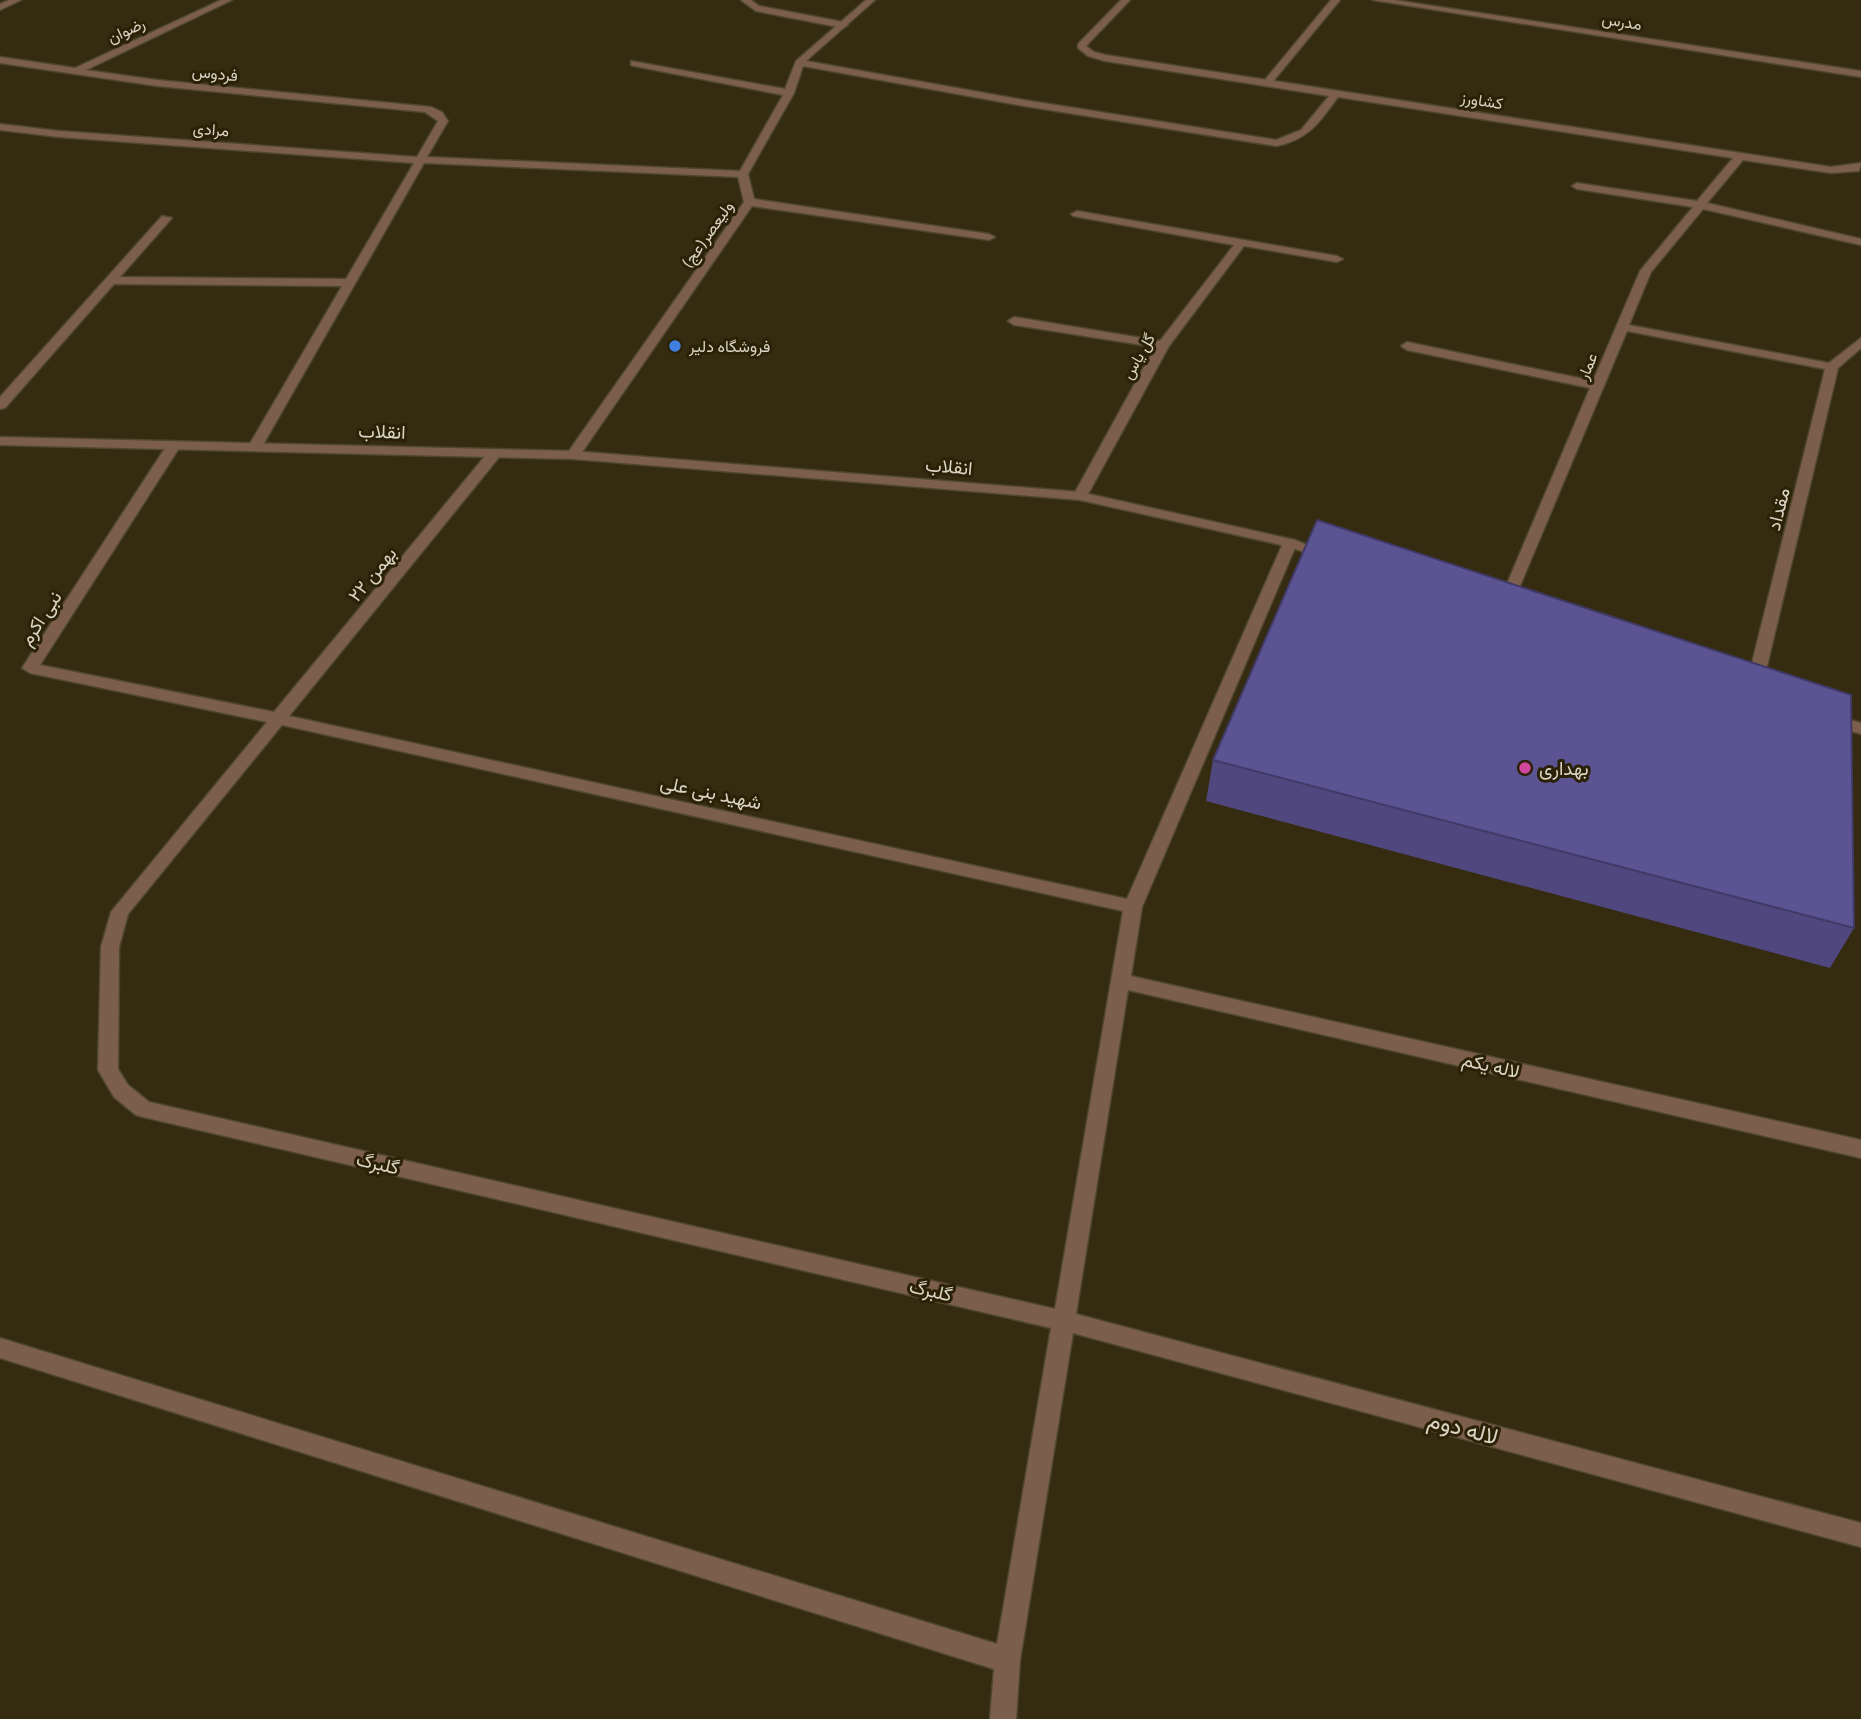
<svg xmlns="http://www.w3.org/2000/svg" width="1861" height="1719" viewBox="0 0 1861 1719" font-family="Overpass,Vazirmatn,sans-serif">
<style>
.lines{fill:none;stroke-linecap:round;stroke-linejoin:round}
.service-casing{stroke:#4f462e;stroke-width:3}
.minor-casing{stroke:#4f462e;stroke-width:3}
.tertiary-casing{stroke:#4f462e;stroke-width:3}
.service{fill:#7b5f4c;fill-rule:evenodd}
.minor{fill:#7b5f4c;fill-rule:evenodd}
.tertiary{fill:#7b5f4c;fill-rule:evenodd}
.wall{fill:#4f477e}
.building{fill:#5c5393;stroke:#403a67;stroke-width:2}
.shop-dot{fill:#3f7fe0;stroke:#2b2107;stroke-width:2.5}
.hotel-dot{fill:#d1479c;stroke:#2b2107;stroke-width:2.5}
.labels{text-anchor:middle;stroke-width:6;stroke-linejoin:round;paint-order:stroke}
.far-street-label{font-size:16px;fill:#dad4c4;stroke:#2b2107}
.far-poi-label{font-size:16px;fill:#dad4c4;stroke:#2b2107;text-anchor:start}
.street-label{font-size:19px;fill:#dad4c4;stroke:#2b2107}
.poi-label{font-size:19px;fill:#dad4c4;stroke:#2b2107;text-anchor:start}
.near-street-label{font-size:23px;fill:#dad4c4;stroke:#2b2107}
</style>
<rect width="100%" height="100%" fill="#352b11"/>
<g class="lines">
<defs>
<g id="service">
<polygon points="1331,0 1340,0 1270,85 1264,85 1264,81"/>
<polygon points="759,6 843,22 848,25 843,28 756,11 755,9"/>
</g>
<g id="minor">
<polygon points="9,0 21,0 0,10 0,4"/>
<path d="M221,0H232L86,70L157,80L431,107L442,112L448,121L427,157L740,171L783,95L634,66L631,65V61L785,89L796,61L866,0H875L806,61L1024,100L1276,140L1301,130L1329,96L1105,61L1088,56L1078,48V44L1121,0H1130L1086,46L1094,52L1106,55L1831,167L1861,163L1859,171L1831,173L1743,160L1707,203L1861,239V245L1703,209L1651,272L1629,325L1829,363L1861,338V348L1838,368L1762,687L1754,692L1746,687L1825,369L1627,331L1512,605L1505,610L1498,605L1590,388L1407,350L1401,346L1407,342L1593,381L1640,271L1693,207L1577,189L1572,186L1577,183L1697,201L1733,158L1338,97C1320,122 1308,140 1276,146L1024,106L803,66L794,93L748,174L754,199L989,234L995,237L989,240L752,206L578,458H568L566,455L744,202L738,177L424,163L260,450H250L248,447L342,286L114,284L5,408L0,409V397L162,216L172,218L120,277L346,279L414,163L59,137L0,130V124L59,131L417,157L438,121L425,112L157,86L0,63V57L75,68Z"/>
<polygon points="741,0 751,0 763,9 756,11"/>
<polygon points="1373,0 1394,0 1861,71 1861,77"/>
<polygon points="1077,211 1337,256 1343,259 1337,262 1244,246 1169,346 1087,496 1080,500 1073,496 1155,347 1014,325 1008,321 1014,317 1160,341 1234,245 1073,216 1071,214"/>
<path d="M174,441L181,445L40,665L274,712L490,450H500V456L289,716L1127,899L1283,543L1290,539L1295,540L1297,543L1142,907L1131,976L1861,1140V1158L1128,990L1076,1314L1861,1523V1547L1073,1333L1020,1660L1016,1719H990L994,1669L0,1358V1338L997,1644L1051,1328L143,1117L136,1115L114,1097L98,1070L101,947L111,912L267,722L30,673L22,668L167,445ZM282,725L1123,911L1055,1309L149,1102L128,1085L118,1069L119,947L128,914Z"/>
</g>
<g id="tertiary">
<polygon points="0,437 573,451 1080,492 1295,540 1332,555 1325,559 1286,546 1080,500 573,459 0,445"/>
<polygon points="1831,714 1861,723 1861,734 1825,723 1823,719"/>
</g>
</defs>
<use href="#service" class="service-casing"/>
<use href="#minor" class="minor-casing"/>
<use href="#tertiary" class="tertiary-casing"/>
<use href="#service" class="service"/>
<use href="#minor" class="minor"/>
<use href="#tertiary" class="tertiary"/>
</g>
<polygon class="wall" points="1213,760 1854,928 1830,968 1206,801"/>
<polygon class="building" points="1317,520 1851,695 1854,928 1213,760"/>
<circle class="shop-dot" cx="675" cy="346" r="7"/>
<circle class="hotel-dot" cx="1525" cy="768" r="7"/>
<g class="labels">
<g class="far-street-label">
<text transform="translate(1622 21) rotate(9)" y="6">مدرس</text>
<text transform="translate(126 30) rotate(-25)" y="6">رضوان</text>
<text transform="translate(215 73) rotate(6)" y="6">فردوس</text>
<text transform="translate(1482 100) rotate(9)" y="6">کشاورز</text>
<text transform="translate(211 129) rotate(4)" y="6">مرادی</text>
<text transform="translate(707 234) rotate(-55)" y="6">ولیعصر(عج)</text>
<text transform="translate(1138 356) rotate(-60)" y="6">گل یاس</text>
<text transform="translate(1587 366) rotate(-67)" y="6">عمار</text>
</g>
<g class="far-poi-label">
<text x="689" y="352">فروشگاه دلیر</text>
</g>
<g class="street-label">
<text transform="translate(382 431) rotate(2)" y="7">انقلاب</text>
<text transform="translate(949 466) rotate(5)" y="7">انقلاب</text>
<text transform="translate(1778 509) rotate(-76)" y="7">مقداد</text>
<text transform="translate(372 574) rotate(-51)" y="7">۲۲ بهمن</text>
<text transform="translate(40 618) rotate(-57)" y="7">نبی اکرم</text>
<text transform="translate(711 792) rotate(12)" y="7">شهید بنی علی</text>
<text transform="translate(1491 1065) rotate(13)" y="7">لاله یکم</text>
<text transform="translate(378 1163) rotate(13)" y="7">گلبرگ</text>
<text transform="translate(931 1290) rotate(13)" y="7">گلبرگ</text>
</g>
<g class="poi-label">
<text x="1539" y="775">بهداری</text>
</g>
<g class="near-street-label">
<text transform="translate(1463 1428) rotate(15)" y="8">لاله دوم</text>
</g>
</g>
</svg>
